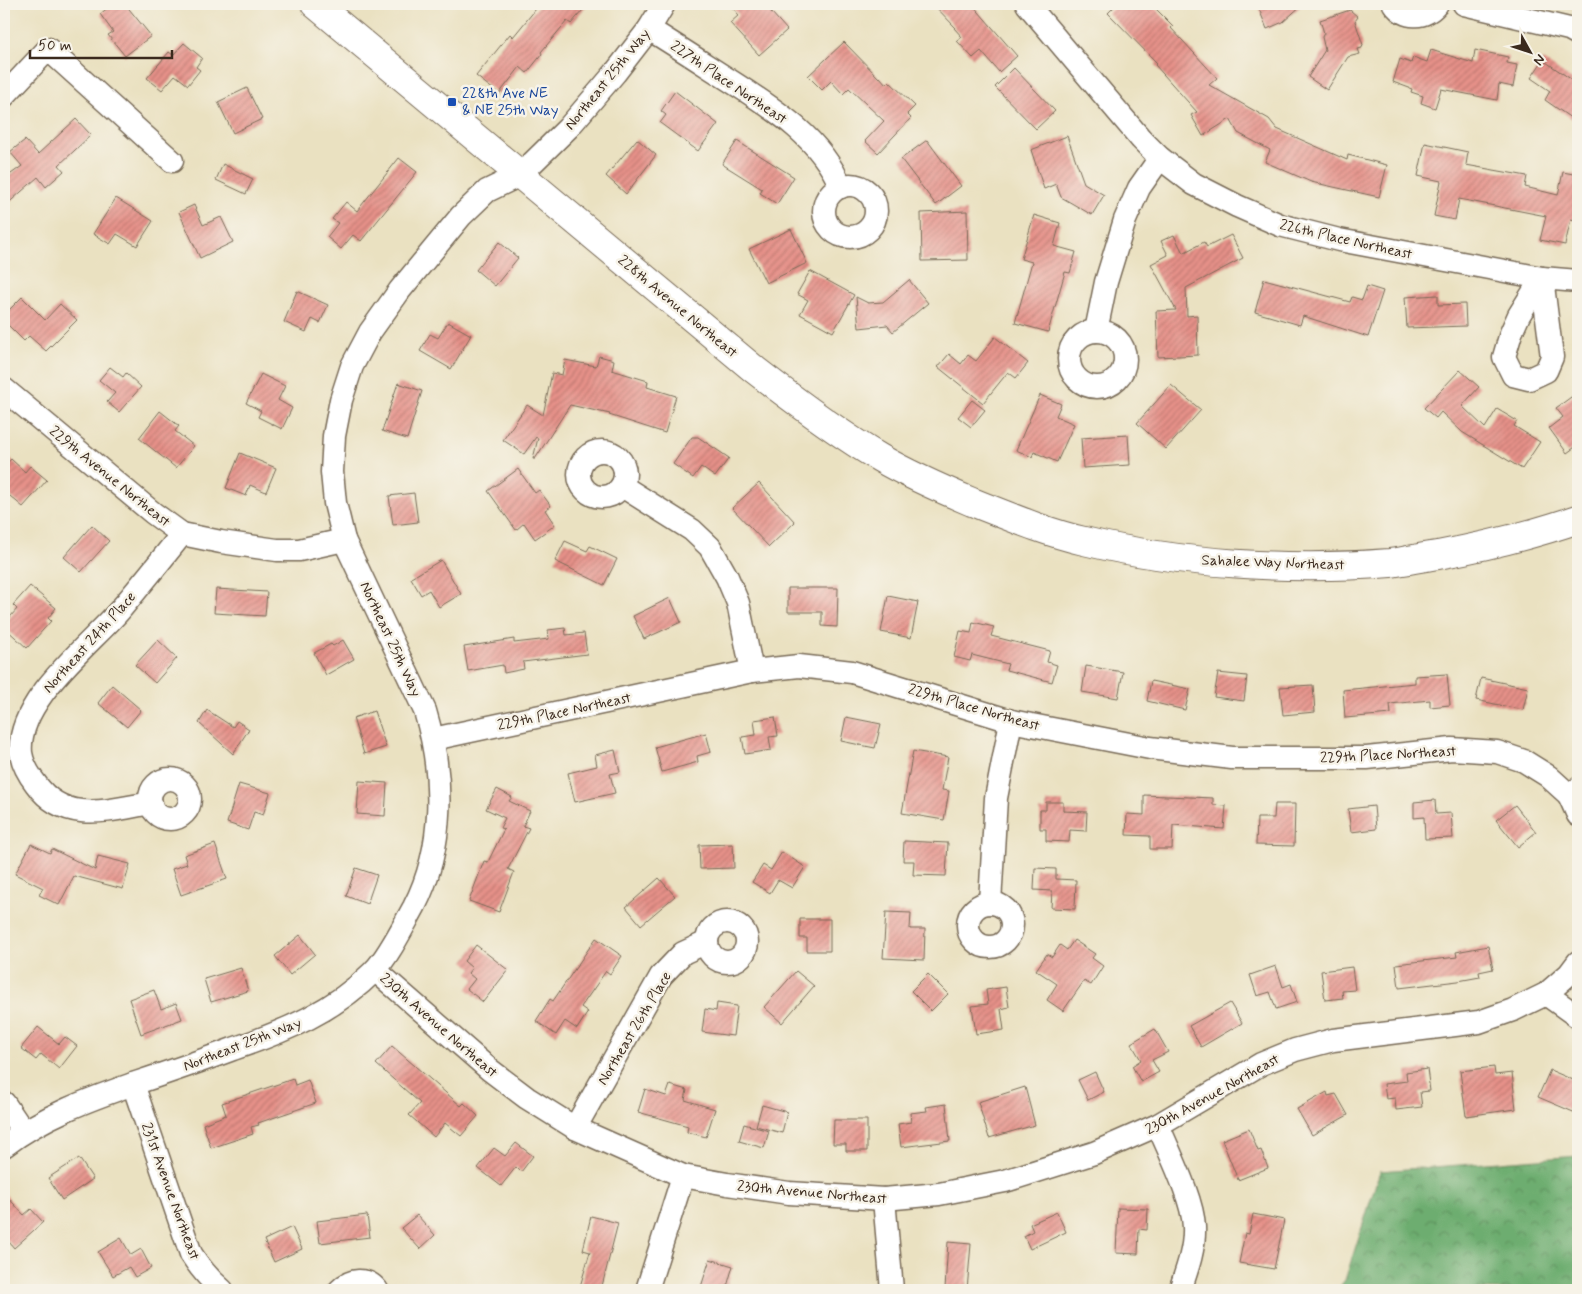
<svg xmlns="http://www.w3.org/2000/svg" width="1582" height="1294" viewBox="0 0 1582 1294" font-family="Mynerve,sans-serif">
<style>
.forest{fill:url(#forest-crowns);stroke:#546c46}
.building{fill:url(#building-hatch)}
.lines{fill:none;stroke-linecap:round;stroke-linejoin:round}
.minor-casing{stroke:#786a57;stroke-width:25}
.major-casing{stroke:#786a57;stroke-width:30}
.minor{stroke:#fff;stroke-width:22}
.major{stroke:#fff;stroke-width:28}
.transit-dot{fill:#1a4fb4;stroke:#f7f3e8;stroke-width:2}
.labels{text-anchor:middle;stroke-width:5;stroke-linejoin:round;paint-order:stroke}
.street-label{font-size:15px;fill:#3b2a1e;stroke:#f7f3e8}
.transit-label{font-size:15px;fill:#164399;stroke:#f7f3e8;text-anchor:start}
</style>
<defs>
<pattern id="forest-crowns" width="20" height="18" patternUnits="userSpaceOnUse" patternTransform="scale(1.25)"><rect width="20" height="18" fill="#6dad6f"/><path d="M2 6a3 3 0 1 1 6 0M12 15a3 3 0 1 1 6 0" fill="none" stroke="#5b8d5b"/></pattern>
<pattern id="building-hatch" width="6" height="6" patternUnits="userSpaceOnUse" patternTransform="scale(1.25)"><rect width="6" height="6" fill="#e69189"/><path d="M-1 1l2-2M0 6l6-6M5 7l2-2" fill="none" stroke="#bc776f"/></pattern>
</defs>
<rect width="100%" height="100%" fill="#f7f3e8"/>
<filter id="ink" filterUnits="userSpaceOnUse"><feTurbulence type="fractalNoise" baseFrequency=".02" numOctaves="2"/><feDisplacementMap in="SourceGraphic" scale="10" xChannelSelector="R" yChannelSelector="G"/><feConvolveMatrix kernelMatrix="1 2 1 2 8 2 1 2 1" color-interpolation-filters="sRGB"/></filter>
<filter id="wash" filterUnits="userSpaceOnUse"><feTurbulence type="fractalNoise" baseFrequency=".0096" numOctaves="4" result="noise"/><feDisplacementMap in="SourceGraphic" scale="20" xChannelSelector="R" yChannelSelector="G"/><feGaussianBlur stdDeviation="1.12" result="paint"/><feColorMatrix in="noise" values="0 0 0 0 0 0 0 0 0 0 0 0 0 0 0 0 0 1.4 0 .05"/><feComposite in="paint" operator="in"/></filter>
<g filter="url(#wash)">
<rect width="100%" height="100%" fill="#eae1c1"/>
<polygon class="forest" points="1578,1156 1578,1290 1337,1290 1345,1280 1380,1171"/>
<g id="blocks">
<g class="building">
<polygon points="113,4 125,4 151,36 125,56 108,35 113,32 100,14"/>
<polygon points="540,4 588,4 571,24 567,21 541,52 542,54 527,73 520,67 499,94 476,76 510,34 513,37"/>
<polygon points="729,4 764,4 787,30 759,55 730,23 739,15"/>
<polygon points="933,4 972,4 1017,56 999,72 981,51 973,58 957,41 962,37 954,28 955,27"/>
<polygon points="1117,4 1151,4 1173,26 1171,28 1217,78 1209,85 1269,119 1277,129 1347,160 1348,155 1387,165 1379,197 1311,182 1265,162 1270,150 1238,133 1230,119 1203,136 1191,115 1197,112 1155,65 1157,63 1108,13"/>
<polygon points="1257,4 1303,4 1283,22 1267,29"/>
<polygon points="1350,10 1358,17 1355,21 1363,45 1362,46 1362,48 1358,49 1360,54 1348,57 1327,90 1308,77 1325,50 1322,37 1324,33 1320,20"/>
<polygon points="844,42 879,78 880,77 886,84 889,81 915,106 907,114 911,118 878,153 865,141 884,121 849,88 843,94 831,81 822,90 808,76"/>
<polygon points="184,43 202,58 196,67 200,70 188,85 175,75 162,90 147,78 169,52 173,55"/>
<polygon points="1431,50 1473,63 1475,50 1508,57 1507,63 1517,65 1513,87 1499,84 1497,100 1441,89 1435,108 1421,103 1423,96 1411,92 1412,89 1393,82 1400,59 1411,63 1413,57 1427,62"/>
<polygon points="1543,60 1578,84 1578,123 1545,100 1550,91 1531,78"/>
<polygon points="1014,68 1055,111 1036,129 995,87"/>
<polygon points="247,88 262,119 233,133 218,102"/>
<polygon points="675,91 718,124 698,151 660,123 666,115 661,111"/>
<polygon points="76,119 91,135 59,165 64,171 46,187 38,177 4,207 4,179 22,166 10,152 25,140 38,154"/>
<polygon points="1067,136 1084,183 1104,195 1092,215 1061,197 1056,184 1044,189 1031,150"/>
<polygon points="637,139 656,155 626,194 606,176"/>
<polygon points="927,140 961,186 936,205 901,159"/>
<polygon points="737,141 794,177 777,204 760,193 762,189 722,164"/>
<polygon points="1425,143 1468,152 1466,165 1527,176 1525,187 1558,195 1563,172 1578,175 1578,221 1571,219 1565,245 1540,240 1546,216 1459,199 1455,220 1434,216 1441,181 1418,176"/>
<polygon points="399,158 417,172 361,241 353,235 341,249 327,237 338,223 332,219 346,202 357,211"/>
<polygon points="223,164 253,179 246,194 216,180"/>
<polygon points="116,198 153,221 137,246 117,234 110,244 93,234"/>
<polygon points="194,205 203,225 221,217 233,242 200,258 179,212"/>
<polygon points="967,211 968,260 922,261 921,213"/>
<polygon points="1034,215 1060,223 1054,246 1076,252 1070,273 1065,272 1048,332 1015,323 1032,262 1021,259"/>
<polygon points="791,229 807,263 766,283 749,249"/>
<polygon points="1174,235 1183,253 1204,242 1207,247 1231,235 1243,258 1186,288 1187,316 1197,315 1198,355 1158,357 1156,311 1176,310 1151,264 1168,255 1161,241"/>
<polygon points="499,242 518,258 495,286 476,270"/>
<polygon points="810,271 854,295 833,332 800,314 808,300 797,294"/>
<polygon points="1264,279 1350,302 1352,297 1362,300 1367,286 1383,291 1368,337 1303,316 1300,325 1255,312"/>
<polygon points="909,280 928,303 893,332 887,325 859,328 856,297 868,303 883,302"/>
<polygon points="297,291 328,305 320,323 312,319 306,332 284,322"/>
<polygon points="1438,295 1438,305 1465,304 1466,326 1407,328 1405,297"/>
<polygon points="22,297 45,320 60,304 77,320 46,351 29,336 24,341 4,321 4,315"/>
<polygon points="448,322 471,335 451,369 420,351 430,334 438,338"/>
<polygon points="995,337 1028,363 1016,378 1008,372 983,403 938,367 949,354 961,364 968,355 976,361"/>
<polygon points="599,356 614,360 612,370 648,381 647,387 676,396 665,433 609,415 610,414 570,405 535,459 533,459 538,438 536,437 524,454 503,440 527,405 543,415 552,373 562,375 565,360 596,366"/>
<polygon points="110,367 123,377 126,373 141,387 119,412 107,402 115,393 99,380"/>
<polygon points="1460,370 1479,387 1462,406 1485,428 1497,409 1517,421 1514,426 1540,442 1522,469 1462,432 1441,412 1436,418 1424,408"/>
<polygon points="261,374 285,386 278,400 292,408 282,429 258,417 261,411 246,403"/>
<polygon points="398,383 422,391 407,439 382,431"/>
<polygon points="1171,385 1201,410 1166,449 1137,423"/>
<polygon points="1578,392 1578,445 1567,453 1549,428 1563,417 1556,408"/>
<polygon points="1040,395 1061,404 1056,416 1074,424 1057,462 1034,452 1032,457 1016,450"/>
<polygon points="972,400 985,410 971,427 958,417"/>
<polygon points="160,411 179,426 175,431 194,446 176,468 139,438"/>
<polygon points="1128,435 1130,465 1083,468 1081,438"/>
<polygon points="692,437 698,437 729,458 715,477 701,467 693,478 673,464"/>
<polygon points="240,453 276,468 266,492 250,485 246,496 226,488"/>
<polygon points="11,459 25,472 30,466 47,480 23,507 4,491 4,467"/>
<polygon points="518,469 535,493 539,490 551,506 545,510 555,525 535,539 524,523 516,530 488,491"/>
<polygon points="759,483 795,522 769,547 732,508"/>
<polygon points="414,493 418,522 393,525 389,496"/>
<polygon points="92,525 109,541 81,572 64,557"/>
<polygon points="565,541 587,551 590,546 617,559 604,585 555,561"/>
<polygon points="441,560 461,594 439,607 429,590 421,595 411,578"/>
<polygon points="30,586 56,608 48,618 51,621 27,648 4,627 4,624 17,609 13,605"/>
<polygon points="788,588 838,588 837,627 822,626 822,612 788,612"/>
<polygon points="216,589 267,592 265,616 214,613"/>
<polygon points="888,596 918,602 911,638 881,632"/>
<polygon points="670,598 681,622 644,639 633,616"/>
<polygon points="973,622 994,627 991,636 1050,651 1047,662 1057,665 1052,682 1006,670 1008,664 972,655 970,661 954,657 960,631 971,633"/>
<polygon points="565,628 566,635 584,633 587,654 523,662 524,669 504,673 503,665 468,671 464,647 514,639 514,643 549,639 548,630"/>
<polygon points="158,640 177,658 155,683 135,665"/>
<polygon points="343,640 354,659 326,675 314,653 331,644 333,646"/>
<polygon points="1086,666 1123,672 1118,698 1082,692"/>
<polygon points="1218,673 1247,676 1244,701 1214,697"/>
<polygon points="1447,674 1450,705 1430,707 1430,700 1390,704 1391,714 1345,718 1343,690 1415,683 1415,676"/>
<polygon points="1481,678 1528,688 1523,710 1476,700"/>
<polygon points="1151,681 1190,689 1185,710 1147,701"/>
<polygon points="112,685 141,710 127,727 98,703"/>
<polygon points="1313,685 1315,712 1283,715 1280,687"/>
<polygon points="207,710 233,727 237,721 249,729 233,754 199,723"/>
<polygon points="374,711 386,747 364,754 353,718"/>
<polygon points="775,717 778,736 769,737 771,750 745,754 742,737 756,735 754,720"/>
<polygon points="846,717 881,724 875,748 841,741"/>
<polygon points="706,733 711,752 697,756 698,762 662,772 655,747"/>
<polygon points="615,750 620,772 610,774 615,793 575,802 568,773 597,766 595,755"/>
<polygon points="913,751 948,757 942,790 949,791 944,820 902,813"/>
<polygon points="359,781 387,783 385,816 357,814"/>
<polygon points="239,784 270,793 263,815 254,812 248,830 227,823"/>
<polygon points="497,789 512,797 509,801 530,811 523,826 529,828 508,869 514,872 499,912 469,901 484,861 488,862 504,829 500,828 505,818 486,809"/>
<polygon points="1144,795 1213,798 1213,805 1226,806 1224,829 1173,825 1172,849 1150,849 1150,836 1126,835 1127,814 1144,815"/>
<polygon points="1435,800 1436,814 1451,813 1453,838 1425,839 1424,817 1414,818 1414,802"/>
<polygon points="1046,802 1063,802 1063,811 1087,812 1086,831 1070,830 1069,842 1046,841 1046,829 1040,829 1040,810 1046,810"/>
<polygon points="1275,804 1295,804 1294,846 1256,845 1257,818 1274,818"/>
<polygon points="1515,805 1536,832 1518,847 1496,820"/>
<polygon points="1374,806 1376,829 1351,832 1348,809"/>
<polygon points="904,841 948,843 946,876 913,875 914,861 903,861"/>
<polygon points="31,844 50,853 52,849 95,870 98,856 130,864 123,889 74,876 59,905 39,895 43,888 15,874"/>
<polygon points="215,844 227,879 181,895 172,869 187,864 184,855"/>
<polygon points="733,844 734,868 700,869 699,845"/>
<polygon points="782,852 805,867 792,888 778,880 770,893 752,882 763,865 771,870"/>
<polygon points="356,868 377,875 367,904 346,896"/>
<polygon points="1035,868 1056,869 1056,879 1076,880 1075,909 1051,908 1052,891 1034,890"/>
<polygon points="659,878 675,896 641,925 626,907"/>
<polygon points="886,912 911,913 910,929 925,929 924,960 883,958"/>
<polygon points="800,919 830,919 830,951 807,951 807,938 800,938"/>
<polygon points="300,935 315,954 290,975 275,956"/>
<polygon points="596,938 622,956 610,974 606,971 581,1007 588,1012 577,1029 565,1021 556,1035 536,1021 550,999 553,1001"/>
<polygon points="1074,940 1095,954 1092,958 1103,966 1091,985 1084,981 1063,1011 1047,1000 1057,984 1036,970 1047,954 1052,957 1060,945 1067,950"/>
<polygon points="476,945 508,970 483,1002 467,989 475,979 468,973 472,968 464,961"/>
<polygon points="1488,946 1493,969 1479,972 1480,977 1458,981 1399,988 1396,964 1457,957 1456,952"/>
<polygon points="1276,966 1283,987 1291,984 1297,1002 1276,1009 1270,992 1257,996 1250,975"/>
<polygon points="1352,967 1355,990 1342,991 1343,998 1325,1000 1321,971"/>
<polygon points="241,968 248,991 211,1002 204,979"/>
<polygon points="796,971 814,986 782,1023 764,1007"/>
<polygon points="928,974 948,994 931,1011 911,991"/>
<polygon points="1006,987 1009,1007 1001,1009 1004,1030 976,1034 972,1006 988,1004 986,990"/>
<polygon points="154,990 161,1009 176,1003 182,1019 141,1034 129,999"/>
<polygon points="717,1003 737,1006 733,1036 702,1032 705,1009 716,1011"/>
<polygon points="1230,1003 1242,1023 1201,1047 1189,1026"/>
<polygon points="38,1027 59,1044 65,1037 77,1046 59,1069 41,1054 36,1060 21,1048"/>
<polygon points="1155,1029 1168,1052 1152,1060 1159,1072 1141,1082 1132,1066 1141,1060 1131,1043"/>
<polygon points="392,1046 461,1106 464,1103 478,1116 461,1136 445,1123 434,1137 409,1115 420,1103 376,1064"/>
<polygon points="1494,1067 1495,1075 1512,1073 1516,1109 1466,1116 1460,1071"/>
<polygon points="1427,1069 1430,1091 1420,1092 1422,1107 1396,1110 1395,1098 1386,1099 1384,1084 1407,1081 1406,1072"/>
<polygon points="1550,1070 1578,1082 1578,1114 1538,1097"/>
<polygon points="1095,1072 1104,1092 1088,1100 1078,1080"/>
<polygon points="293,1079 295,1085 308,1080 316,1103 258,1123 259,1125 251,1127 253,1134 211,1148 203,1124 226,1115 222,1103"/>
<polygon points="670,1085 687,1090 685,1100 715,1109 706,1137 687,1132 688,1126 638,1112 645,1089 666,1096"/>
<polygon points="1025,1087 1035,1125 989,1138 978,1102"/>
<polygon points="1327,1092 1328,1096 1336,1094 1348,1115 1312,1135 1297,1109"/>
<polygon points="946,1104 950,1141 901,1147 898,1124 911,1122 910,1113 927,1111 926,1107"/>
<polygon points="762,1105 787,1112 782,1133 756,1126"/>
<polygon points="834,1120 867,1120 867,1151 846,1151 846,1144 833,1144"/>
<polygon points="744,1124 769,1131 764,1148 739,1141"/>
<polygon points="1249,1129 1258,1151 1261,1150 1268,1168 1238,1180 1222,1140"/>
<polygon points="516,1143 533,1156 521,1172 516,1167 501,1186 478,1168 494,1148 505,1156"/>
<polygon points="79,1158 93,1179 62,1200 48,1178"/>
<polygon points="4,1193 24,1215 31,1209 43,1222 14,1248 4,1236"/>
<polygon points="1118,1208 1148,1209 1147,1230 1139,1229 1138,1254 1116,1253"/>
<polygon points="1057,1212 1066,1232 1030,1249 1024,1236 1033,1231 1030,1224"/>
<polygon points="1253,1214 1284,1220 1274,1269 1239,1263 1245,1233 1249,1234"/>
<polygon points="367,1215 370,1237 320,1243 317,1221"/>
<polygon points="417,1215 435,1235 420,1249 401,1228"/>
<polygon points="591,1216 618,1223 601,1290 579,1290 590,1252 583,1250"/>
<polygon points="292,1227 302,1249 274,1262 264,1240"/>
<polygon points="121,1238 131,1255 141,1249 151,1268 135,1277 129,1267 113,1276 98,1252"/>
<polygon points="948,1242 971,1244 967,1290 945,1289"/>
<polygon points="710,1259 733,1266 726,1290 700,1290"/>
</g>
</g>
</g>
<g filter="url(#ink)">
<use href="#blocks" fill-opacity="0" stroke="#786a57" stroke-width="1"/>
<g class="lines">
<defs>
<g id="minor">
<polyline points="1027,4 1141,139 1160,158 1194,184 1237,206 1280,225 1339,240 1542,278 1578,281"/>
<path d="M1394,4C1406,20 1425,18 1437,4"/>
<polyline points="1464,4 1569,29 1578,34"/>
<path d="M649,29C675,45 701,62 726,78C771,107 820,136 841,187"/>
<polyline points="4,96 48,49 172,161"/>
<circle cx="850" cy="211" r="26"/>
<polygon points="1542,278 1552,357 1546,371 1529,379 1513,375 1504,357 1511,333 1519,315"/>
<circle cx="1097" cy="359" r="28"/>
<polyline points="1096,331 1106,282 1125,220 1139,188 1160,158"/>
<polyline points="4,389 153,513 182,534 221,542 277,550 299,550 344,540"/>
<circle cx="602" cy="474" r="23"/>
<polyline points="622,486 692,530 710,547 727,577 738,603 752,671"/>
<polyline points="433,739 752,671 799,666 852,672 1011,721 1150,748 1232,758 1367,758 1452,749 1497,752 1524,761 1548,776 1569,795 1578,789"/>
<circle cx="170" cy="799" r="20"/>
<polyline points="1569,795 1578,815"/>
<path d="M151,803C109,810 65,825 36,784C29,775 23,765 21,753C16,701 89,646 120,610C141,585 162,559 182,534"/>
<circle cx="990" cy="925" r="22"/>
<polyline points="990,903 996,798 1011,721"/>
<circle cx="727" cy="942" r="20"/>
<polyline points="375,970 490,1070 527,1098 575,1128 683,1176 727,1184 789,1193 884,1199 939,1194 1005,1181 1094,1153 1158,1125 1261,1064 1295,1050 1333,1040 1479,1022 1513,1010 1546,994 1569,974 1578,962"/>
<polyline points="1546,994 1578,1017"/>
<path d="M133,1084L191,1254C200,1268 209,1279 222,1290"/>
<polyline points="4,1103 23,1131"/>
<path d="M1158,1125C1169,1152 1193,1199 1194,1227C1195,1248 1187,1270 1180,1290"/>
<polyline points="575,1128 661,976 683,953 707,942"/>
<path d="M4,1146C43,1116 90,1099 136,1083C169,1072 201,1061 233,1049C286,1031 334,1011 374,971C388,957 404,925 414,907C445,847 444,774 425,711L344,540L335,503L332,472L334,436L341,400L352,366L370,332L400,290L461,216L487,191L520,175L568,128L615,73L649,29L664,4"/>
<polyline points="884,1199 892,1290"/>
<path d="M340,1290C350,1279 367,1277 377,1290"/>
<polyline points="647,1290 683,1176"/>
</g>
<path id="major" d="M315,4L755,370C795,401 836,432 880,458C909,475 941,489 972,502C1008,516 1045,532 1084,541C1180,564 1292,571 1390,563C1406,561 1422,557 1438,555C1486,546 1532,535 1578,519"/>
</defs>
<use href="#minor" class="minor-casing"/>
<use href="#major" class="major-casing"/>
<use href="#minor" class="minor"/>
<use href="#major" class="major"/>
</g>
</g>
<rect class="transit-dot" x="447" y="97" width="10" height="10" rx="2.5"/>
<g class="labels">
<g class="street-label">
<text transform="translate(607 79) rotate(-51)" y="5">Northeast 25th Way</text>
<text transform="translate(729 82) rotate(34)" y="5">227th Place Northeast</text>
<text transform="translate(1346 239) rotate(13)" y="5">226th Place Northeast</text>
<text transform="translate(678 306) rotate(40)" y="5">228th Avenue Northeast</text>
<text transform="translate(110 476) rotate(39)" y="5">229th Avenue Northeast</text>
<text transform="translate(1273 562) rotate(2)" y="5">Sahalee Way Northeast</text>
<text transform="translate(391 639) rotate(65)" y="5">Northeast 25th Way</text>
<text transform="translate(89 642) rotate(-48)" y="5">Northeast 24th Place</text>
<text transform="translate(974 707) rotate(16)" y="5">229th Place Northeast</text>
<text transform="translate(564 711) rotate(-12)" y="5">229th Place Northeast</text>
<text transform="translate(1388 754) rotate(-3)" y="5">229th Place Northeast</text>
<text transform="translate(439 1025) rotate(41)" y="5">230th Avenue Northeast</text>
<text transform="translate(634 1028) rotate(-59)" y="5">Northeast 26th Place</text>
<text transform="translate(242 1044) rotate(-21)" y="5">Northeast 25th Way</text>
<text transform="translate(1212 1094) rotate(-29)" y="5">230th Avenue Northeast</text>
<text transform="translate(171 1191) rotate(70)" y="5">231st Avenue Northeast</text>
<text transform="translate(812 1192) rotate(5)" y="5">230th Avenue Northeast</text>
</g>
<g class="transit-label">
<text x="462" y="98">228th Ave NE<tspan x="462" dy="17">&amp; NE 25th Way</tspan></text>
</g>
</g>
<rect width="1582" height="1294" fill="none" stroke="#f7f3e8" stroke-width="20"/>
<g transform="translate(1530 52) rotate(130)" stroke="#f7f3e8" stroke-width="4" paint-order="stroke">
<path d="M0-4L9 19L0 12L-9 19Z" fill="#3b2a1e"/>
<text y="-8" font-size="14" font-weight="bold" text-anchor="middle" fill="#3b2a1e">N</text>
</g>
<path d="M30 50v8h142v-8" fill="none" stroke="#3b2a1e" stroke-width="2.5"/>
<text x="38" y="50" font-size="15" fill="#3b2a1e" stroke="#f7f3e8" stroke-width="4" paint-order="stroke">50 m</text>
</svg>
